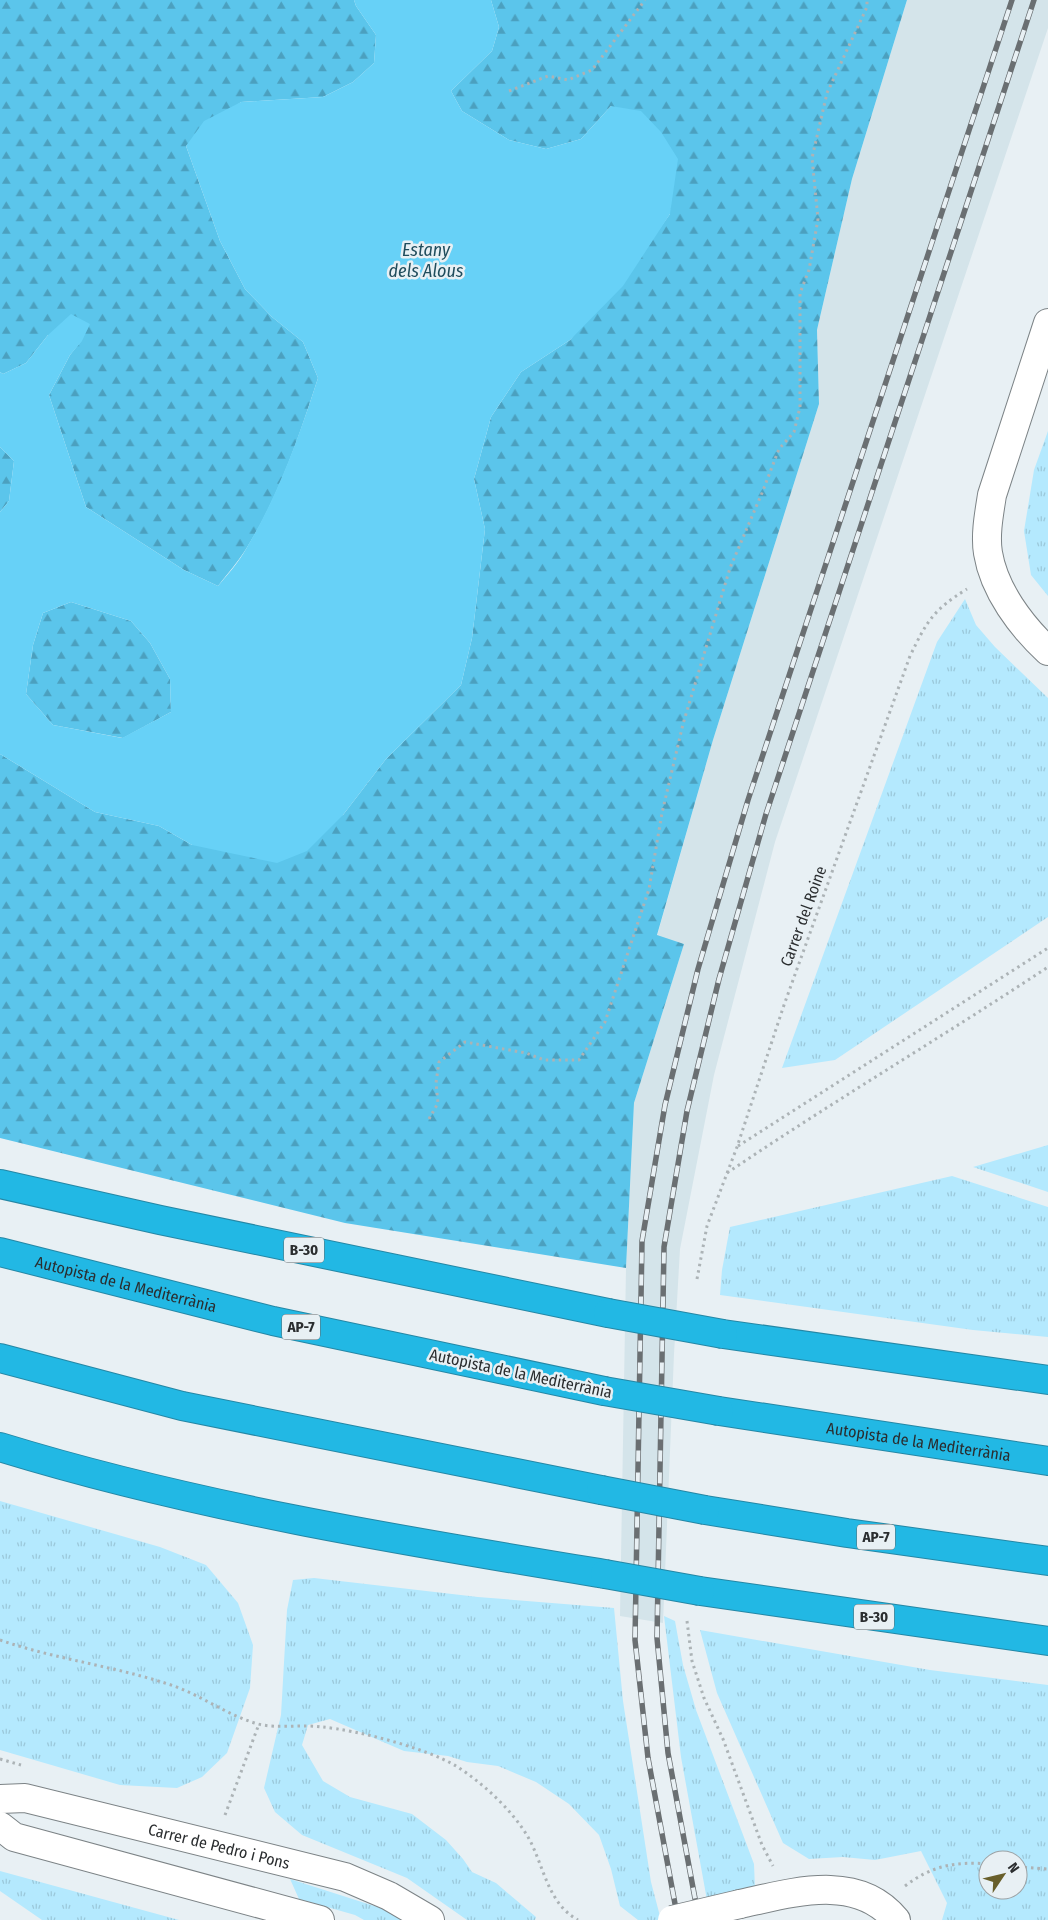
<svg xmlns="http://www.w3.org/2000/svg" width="1048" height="1920" viewBox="0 0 1048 1920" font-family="'Fira Sans Condensed',sans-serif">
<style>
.built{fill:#d4e4ea}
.grass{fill:url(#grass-tufts);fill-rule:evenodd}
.forest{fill:url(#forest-firs)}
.water{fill:#67d1f7;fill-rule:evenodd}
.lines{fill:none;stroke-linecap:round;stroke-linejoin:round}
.minor-casing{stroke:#7c8386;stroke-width:30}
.highway-casing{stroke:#2587a5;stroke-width:30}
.path{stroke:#acb3b6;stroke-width:3;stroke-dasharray:2.5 4;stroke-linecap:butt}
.minor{stroke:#fff;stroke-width:28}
.highway{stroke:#22b8e4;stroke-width:28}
.rail-casing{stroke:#6a6f72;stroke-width:5.5}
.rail{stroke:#e8f0f4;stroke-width:4;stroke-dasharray:11;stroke-linecap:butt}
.minor-bridge-casing{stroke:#7c8386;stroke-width:30;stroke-linecap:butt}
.highway-bridge-casing{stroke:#2587a5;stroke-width:30;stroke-linecap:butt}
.minor-bridge{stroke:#fff;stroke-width:28}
.highway-bridge{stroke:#22b8e4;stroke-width:28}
.labels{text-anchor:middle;stroke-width:5;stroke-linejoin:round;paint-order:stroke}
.shield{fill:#e8f0f4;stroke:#63686a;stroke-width:1}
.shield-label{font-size:15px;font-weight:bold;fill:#2a2d2f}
.street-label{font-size:16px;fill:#2a2d2f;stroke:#e8f0f4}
.water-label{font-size:18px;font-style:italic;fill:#204d5d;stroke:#e8f0f4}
</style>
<defs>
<pattern id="grass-tufts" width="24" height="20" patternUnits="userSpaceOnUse" patternTransform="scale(1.25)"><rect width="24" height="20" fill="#b4e9fe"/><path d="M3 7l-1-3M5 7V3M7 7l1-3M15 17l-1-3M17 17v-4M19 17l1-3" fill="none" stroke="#9bc8da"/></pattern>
<pattern id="forest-firs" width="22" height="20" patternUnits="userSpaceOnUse" patternTransform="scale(1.25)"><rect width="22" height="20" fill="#5bc5eb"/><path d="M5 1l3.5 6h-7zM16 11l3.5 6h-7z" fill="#4ba0bf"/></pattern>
</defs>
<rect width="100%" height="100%" fill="#e8f0f4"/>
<polygon class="built" points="907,0 1048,0 1048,28 775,842 714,1075 680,1249 674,1354 663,1623 620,1616 626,1268 634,1103 684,944 657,936 713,740 819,404 817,330 852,179"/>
<g class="grass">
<polygon points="1048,431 1048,596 1031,575 1024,531 1034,470"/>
<polygon points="965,599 976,625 995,647 1048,698 1048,917 835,1060 782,1068 937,642"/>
<polygon points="1048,1145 1048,1192 973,1167"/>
<polygon points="952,1176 1048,1207 1048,1337 973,1330 720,1295 722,1270 730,1227"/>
<polygon points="0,1501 160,1547 206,1565 238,1603 253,1645 250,1688 227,1753 202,1777 177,1788 120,1785 0,1750"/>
<polygon points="314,1578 478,1597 614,1608 623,1701 651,1882 661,1920 638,1920 620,1906 611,1869 599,1835 569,1804 536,1782 498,1766 467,1762 448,1756 404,1751 330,1719 308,1725 302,1745 323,1781 350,1797 412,1814 446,1840 463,1859 472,1872 496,1883 536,1917 535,1920 467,1920 407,1878 302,1835 275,1812 264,1788 281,1715 287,1610 293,1580"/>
<polygon points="664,1616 675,1621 683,1665 696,1710 754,1864 755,1889 709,1911 681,1757"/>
<path d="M700,1630L930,1670L1048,1685V1920H942L947,1903L921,1851L875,1860L843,1857L809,1859L783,1843L717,1693ZM988,1860H1018V1890H988Z"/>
<polygon points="0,1871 179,1920 42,1920 0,1891"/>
<polygon points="290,1879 393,1912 405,1920 364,1920 355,1915 299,1899"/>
</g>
<g class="forest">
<path d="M0,0H354L356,6L376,35L374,63L353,82L323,97L241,102L186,146L220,241L245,289L272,317L303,342L318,378C299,437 279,496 246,549C238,562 227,574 218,586L184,570L86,507L49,395L70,355L82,340L48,335L26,363L3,374L0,372Z"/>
<polygon points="491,0 907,0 852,179 817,330 819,404 713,740 657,935 684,944 634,1103 626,1268 345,1223 0,1138 0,754 95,812 159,826 192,845 343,815 386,759 461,685 472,638 485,529 474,479 491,417 521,372 570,340 650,242 670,214 611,106 581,139 546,149 509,140 462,111 451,91 492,51 499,27"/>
<polygon points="0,447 14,461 9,501 0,512"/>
<polygon points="71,602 131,621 150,643 170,679 171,712 123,738 53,725 26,694 33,645 43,613"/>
</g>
<path class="water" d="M354,0H491L499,27L492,51L451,91L462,111L509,140L546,149L581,139L611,106L641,111L661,132L678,159L670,214L623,286L570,340L521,372L491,417L474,479L485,529L472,638L461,685L386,759L343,815L307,851L277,863L192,845L159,826L95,812L0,754V512L9,501L14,461L0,447V372L3,374L26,363L48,335L71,314L90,324L82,341L70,355L49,395L86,507L184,570L218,586C228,574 239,562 246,549C278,495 299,437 318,378L303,342L272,317L245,289L220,241L186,146L204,121L241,102L323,97L353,82L374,63L376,35L356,6ZM71,602L131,621L150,643L170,679L171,712L122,738L53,725L26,694L33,645L43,613Z"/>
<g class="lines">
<defs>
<g id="minor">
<path d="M1048,323L992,495C989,514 985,535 988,553C994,590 1021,626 1048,651"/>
<path id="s1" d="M0,1799L25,1798L345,1877L389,1896L430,1920"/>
<polyline points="0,1826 14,1837 320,1920"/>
<path d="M740,1904C791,1893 857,1872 896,1920"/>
</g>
<g id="highway">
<polyline points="0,1184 160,1220 608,1313"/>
<path id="s2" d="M0,1252L273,1321L604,1391"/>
<polyline points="723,1334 1048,1380"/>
<polyline points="0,1358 182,1406 601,1490"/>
<path id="s3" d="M719,1411L1048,1461"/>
<path d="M0,1447C195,1507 404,1541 605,1574"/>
<polyline points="705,1510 847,1533 1048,1561"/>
<polyline points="700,1591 1048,1641"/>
</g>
</defs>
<use href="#minor" class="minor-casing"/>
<use href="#highway" class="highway-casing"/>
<g class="path">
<polyline points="509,91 548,76 568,80 592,70 645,0"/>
<polyline points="429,1119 438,1103 436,1083 439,1062 465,1042 526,1053 544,1060 579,1060 605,1022 649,889 662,813 683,724 730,568 762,493 779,449 794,432 800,407 800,293 809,270 818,219 812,158 827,93 867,7 867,0"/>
<polyline points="738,1146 1048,948"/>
<path d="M727,1173C832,1102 942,1037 1048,967"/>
<path d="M697,1279L707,1226L737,1147L784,1005L910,656C927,621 933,610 967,589"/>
<polyline points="687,1621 692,1661 704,1698 723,1739 762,1845 773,1866"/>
<path d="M0,1640C55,1659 113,1666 168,1684C200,1694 226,1715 258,1724C278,1729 302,1724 322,1727C357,1730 426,1748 456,1766C483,1783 512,1810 528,1837C544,1865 547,1903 578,1920"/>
<polyline points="0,1759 21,1765"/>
<polyline points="225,1815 259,1724"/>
<polyline points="1018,1867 1048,1869"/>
<path d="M905,1886C931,1866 956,1861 988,1864"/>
</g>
<use href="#minor" class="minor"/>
<use href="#highway" class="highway"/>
<defs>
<g id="rail">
<polyline points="678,1920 648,1758 635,1640 642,1241 665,1105 698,969 748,800 1012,0"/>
<polyline points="699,1920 668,1753 657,1638 664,1247 687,1111 719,979 766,814 1034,0"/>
</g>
</defs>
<use href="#rail" class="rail-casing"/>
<use href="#rail" class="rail"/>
<defs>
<polyline id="minor-bridge" points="672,1920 740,1904"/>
<g id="highway-bridge">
<polyline points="608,1313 723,1334"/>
<polyline points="604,1391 719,1411"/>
<polyline points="601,1490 705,1510"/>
<polyline points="605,1574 700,1591"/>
</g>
</defs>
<use href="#minor-bridge" class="minor-bridge-casing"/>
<use href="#highway-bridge" class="highway-bridge-casing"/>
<use href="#minor-bridge" class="minor-bridge"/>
<use href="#highway-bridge" class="highway-bridge"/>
</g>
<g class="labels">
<g class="shield">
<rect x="284" y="1237.5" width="40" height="25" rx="4"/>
<rect x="282" y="1314.5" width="38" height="25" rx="4"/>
<rect x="857" y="1524.5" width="38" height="25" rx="4"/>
<rect x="854" y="1604.5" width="40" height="25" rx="4"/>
</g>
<g class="shield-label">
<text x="304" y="1255">B-30</text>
<text x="301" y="1332">AP-7</text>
<text x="876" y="1542">AP-7</text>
<text x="874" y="1622">B-30</text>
</g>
<g class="street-label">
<text transform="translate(803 916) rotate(-70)" y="6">Carrer del Roine</text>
<text dy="6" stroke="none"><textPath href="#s2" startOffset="130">Autopista de la Mediterrània</textPath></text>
<text transform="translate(521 1373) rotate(12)" y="6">Autopista de la Mediterrània</text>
<text dy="6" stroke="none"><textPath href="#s3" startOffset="202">Autopista de la Mediterrània</textPath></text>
<text dy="6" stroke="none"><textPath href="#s1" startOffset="225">Carrer de Pedro i Pons</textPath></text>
</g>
<g class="water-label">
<text x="426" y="256">Estany<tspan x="426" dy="21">dels Alous</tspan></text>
</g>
</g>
<g transform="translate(1003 1875) rotate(55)"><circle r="24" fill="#e8f0f4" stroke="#9ca2a5"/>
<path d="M0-4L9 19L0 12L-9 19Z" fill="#685f2b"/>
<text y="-8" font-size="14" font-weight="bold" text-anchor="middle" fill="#2a2d2f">N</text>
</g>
</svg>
